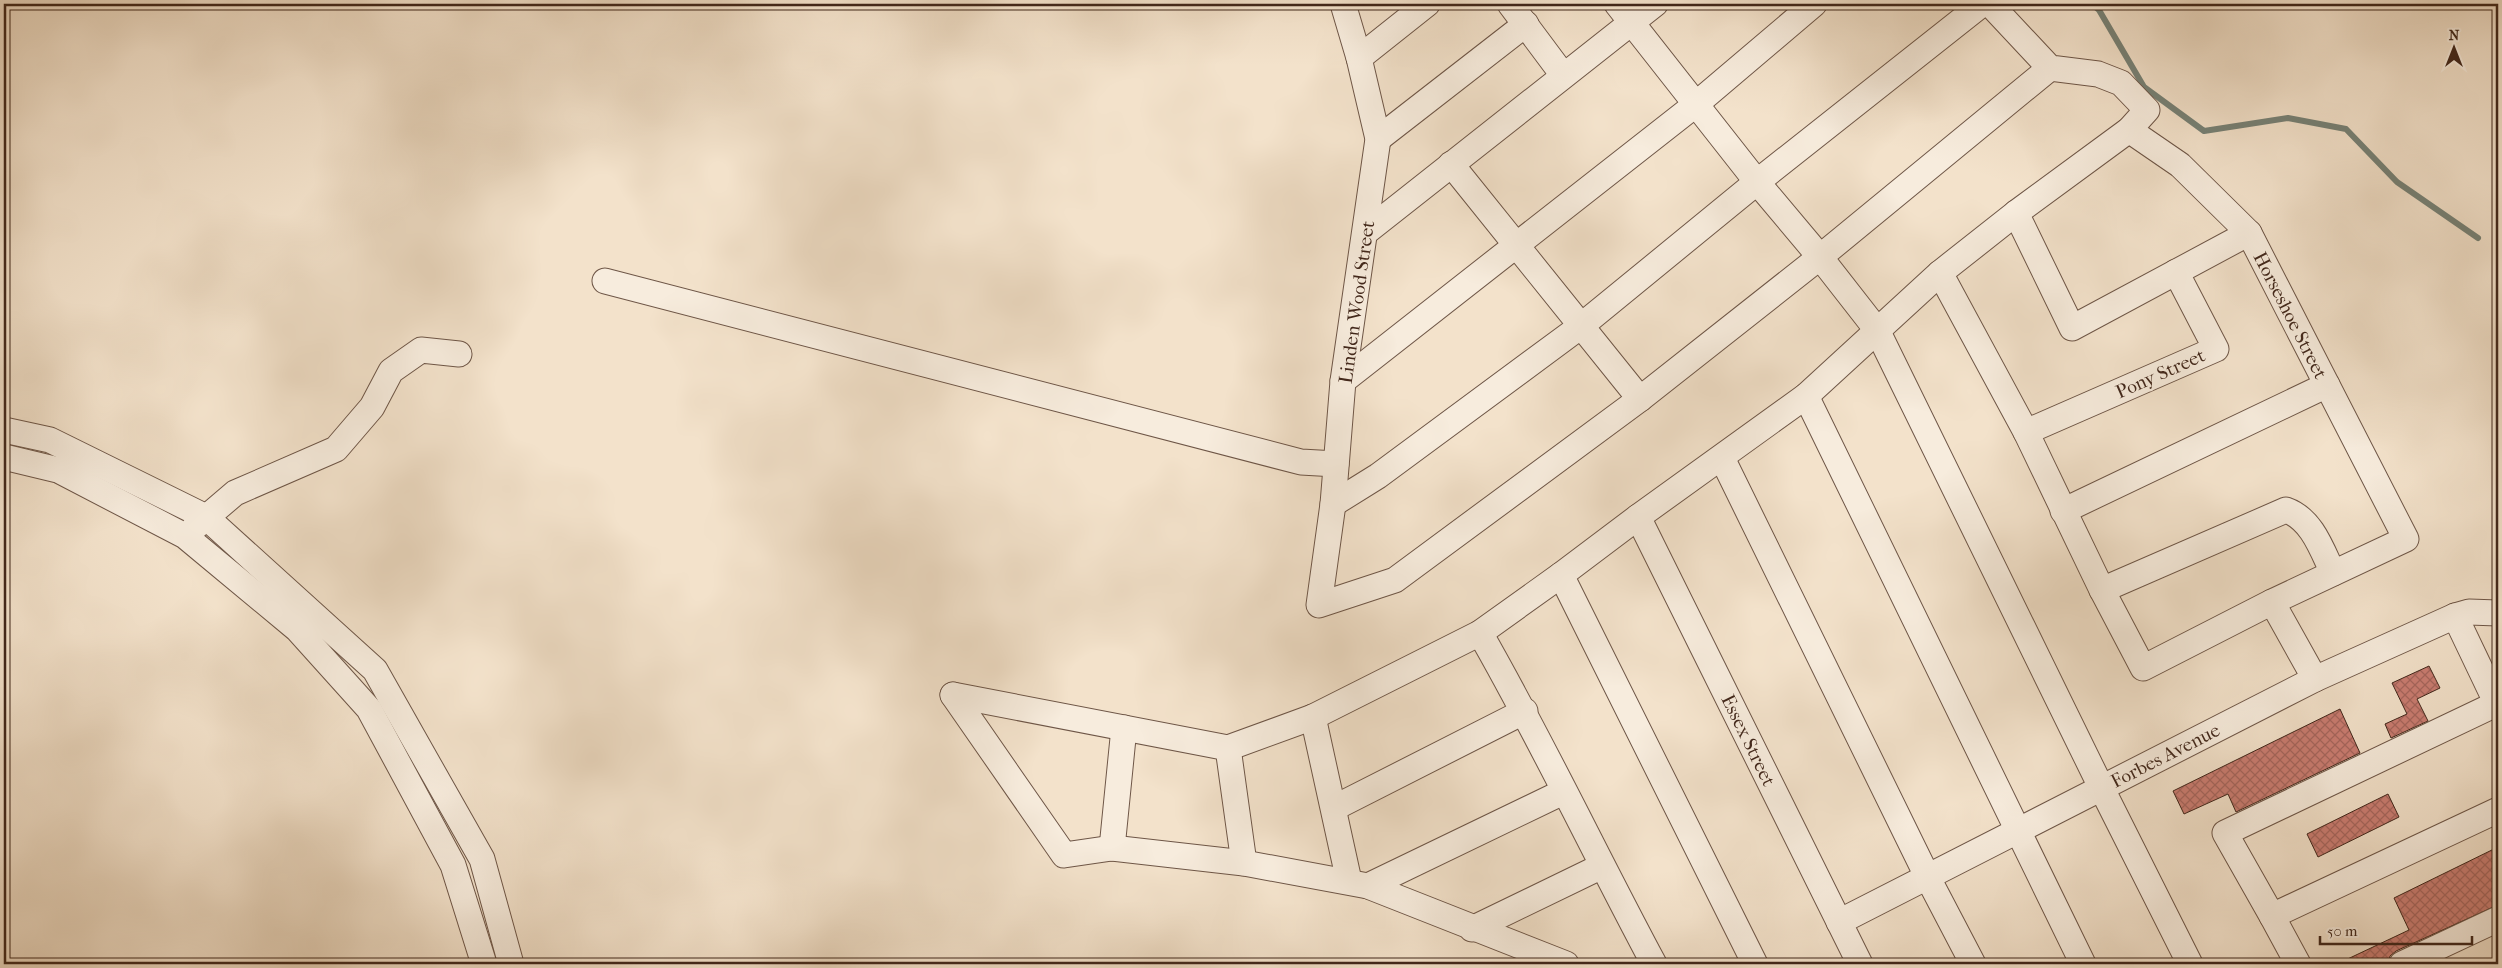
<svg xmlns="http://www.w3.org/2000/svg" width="2502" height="968" viewBox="0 0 2502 968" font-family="'IM FELL French Canon',serif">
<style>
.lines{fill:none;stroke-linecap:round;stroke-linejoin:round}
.stream{stroke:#778277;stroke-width:6}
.building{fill:url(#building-cross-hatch);stroke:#41271b}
.minor-casing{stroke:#6e5647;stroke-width:27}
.minor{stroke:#f7ecdd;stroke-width:25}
.labels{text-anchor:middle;stroke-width:4.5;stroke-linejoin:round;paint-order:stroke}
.street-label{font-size:19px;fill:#41271b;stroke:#f7ecdd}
</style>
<defs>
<pattern id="building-cross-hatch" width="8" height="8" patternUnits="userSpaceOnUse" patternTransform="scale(1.25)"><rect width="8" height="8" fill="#ca7d72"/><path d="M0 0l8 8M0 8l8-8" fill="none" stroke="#a6665d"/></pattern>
</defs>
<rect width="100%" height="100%" fill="#f3e2cb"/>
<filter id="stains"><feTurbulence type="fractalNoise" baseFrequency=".004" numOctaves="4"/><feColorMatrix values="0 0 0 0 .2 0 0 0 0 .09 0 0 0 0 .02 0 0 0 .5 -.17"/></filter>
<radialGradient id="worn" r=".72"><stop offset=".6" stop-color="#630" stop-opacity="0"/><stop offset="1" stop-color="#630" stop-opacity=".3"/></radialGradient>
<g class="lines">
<polyline class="stream" points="2092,4 2099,10 2144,87 2204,131 2288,118 2346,129 2397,182 2478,238"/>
</g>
<g class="building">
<polygon points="2429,666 2440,688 2417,699 2428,721 2391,738 2385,724 2407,714 2392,683"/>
<polygon points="2340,709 2360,753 2236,812 2228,794 2184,814 2173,791"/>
<polygon points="2388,794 2399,817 2318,857 2307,834"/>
<polygon points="2498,847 2498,905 2396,951 2390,956 2388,964 2337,964 2409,930 2394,898"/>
</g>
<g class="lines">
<defs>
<g id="minor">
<polyline points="1343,4 1359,58 1378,139 1343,381 1333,504 1319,605 1395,580 1640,399 1820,257 2050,68"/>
<polyline points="1510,4 1563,75"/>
<polyline points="1617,4 1757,182 1820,257 1877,330 2101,787 2190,964"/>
<polyline points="1359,58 1427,4"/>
<polyline points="1378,139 1526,24"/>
<polyline points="1451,164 1640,399"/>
<polyline points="2016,213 2072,328 2249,233"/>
<polyline points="1366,232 1655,4"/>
<polyline points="1940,273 2026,432 2102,590 2143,668 2272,602 2406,539 2249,233 2180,165 2129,130"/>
<polyline points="605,281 1301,462 1336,464"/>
<polyline points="1343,381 1695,105 1814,4"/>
<polyline points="1806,396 2083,964"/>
<polyline points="4,430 50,440 206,517 375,670 482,859 511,964"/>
<polyline points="2026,432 2216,349 2176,272"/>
<polyline points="4,457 58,470 185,536 297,629 369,709 453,865 484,964"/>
<polyline points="1722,458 1928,878 1973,964"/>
<polyline points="1333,504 1378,476 1581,326 1757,182 1982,4"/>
<polyline points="2063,511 2327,385"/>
<polyline points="1638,517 1860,964"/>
<polyline points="194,528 235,493 336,449 372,407 391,371 421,350 459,354"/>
<polyline points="1561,575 1755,964"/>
<path d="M2102,590L2286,510C2312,519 2322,550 2333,573"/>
<polyline points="2272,602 2315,679"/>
<polyline points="2455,616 2498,706"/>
<path d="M1480,633C1542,741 1595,854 1654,964"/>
<polyline points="953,695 1228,748 1313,717 1480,633 1561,575 1638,517 1806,396 1940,273 2016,213 2129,130 2147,110 2121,83 2098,74 2050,68 1990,4"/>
<polyline points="953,695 1064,855 1112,848 1244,863 1368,886 1566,964"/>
<polyline points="2498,703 2225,833 2272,916 2498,810"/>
<polyline points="1313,717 1349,881"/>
<polyline points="1228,748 1244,863"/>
<polyline points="1334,808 1525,711"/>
<polyline points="1112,848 1124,728"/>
<polyline points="1368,886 1563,792"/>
<polyline points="2272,916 2298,964"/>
<polyline points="1839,922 2315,679 2455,616 2469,612 2498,613"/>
<polyline points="1472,929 1602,866"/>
<polyline points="2402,964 2498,919"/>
</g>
</defs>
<use href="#minor" class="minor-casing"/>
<use href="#minor" class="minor"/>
</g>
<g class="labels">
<g class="street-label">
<text transform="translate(1356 302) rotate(-82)" y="7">Linden Wood Street</text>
<text transform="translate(2291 315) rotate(63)" y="7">Horseshoe Street</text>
<text transform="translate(2160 373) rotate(-24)" y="7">Pony Street</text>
<text transform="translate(1749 740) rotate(64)" y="7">Essex Street</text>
<text transform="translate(2165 755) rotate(-27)" y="7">Forbes Avenue</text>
</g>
</g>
<rect width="2502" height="968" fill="none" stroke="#f3e2cb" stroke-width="20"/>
<rect x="5" y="5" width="2492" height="958" fill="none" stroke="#41271b" stroke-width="2.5"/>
<rect x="10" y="10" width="2482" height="948" fill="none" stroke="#41271b"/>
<g transform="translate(2454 48)" stroke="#f7ecdd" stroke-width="4" paint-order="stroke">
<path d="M0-4L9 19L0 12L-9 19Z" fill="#41271b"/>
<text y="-8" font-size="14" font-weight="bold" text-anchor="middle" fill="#41271b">N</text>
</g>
<path d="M2320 936v8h152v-8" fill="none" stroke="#41271b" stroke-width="2.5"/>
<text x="2327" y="936" font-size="15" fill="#41271b" stroke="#f7ecdd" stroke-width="4" paint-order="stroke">50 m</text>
<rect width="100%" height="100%" filter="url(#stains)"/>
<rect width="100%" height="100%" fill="url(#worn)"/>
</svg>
